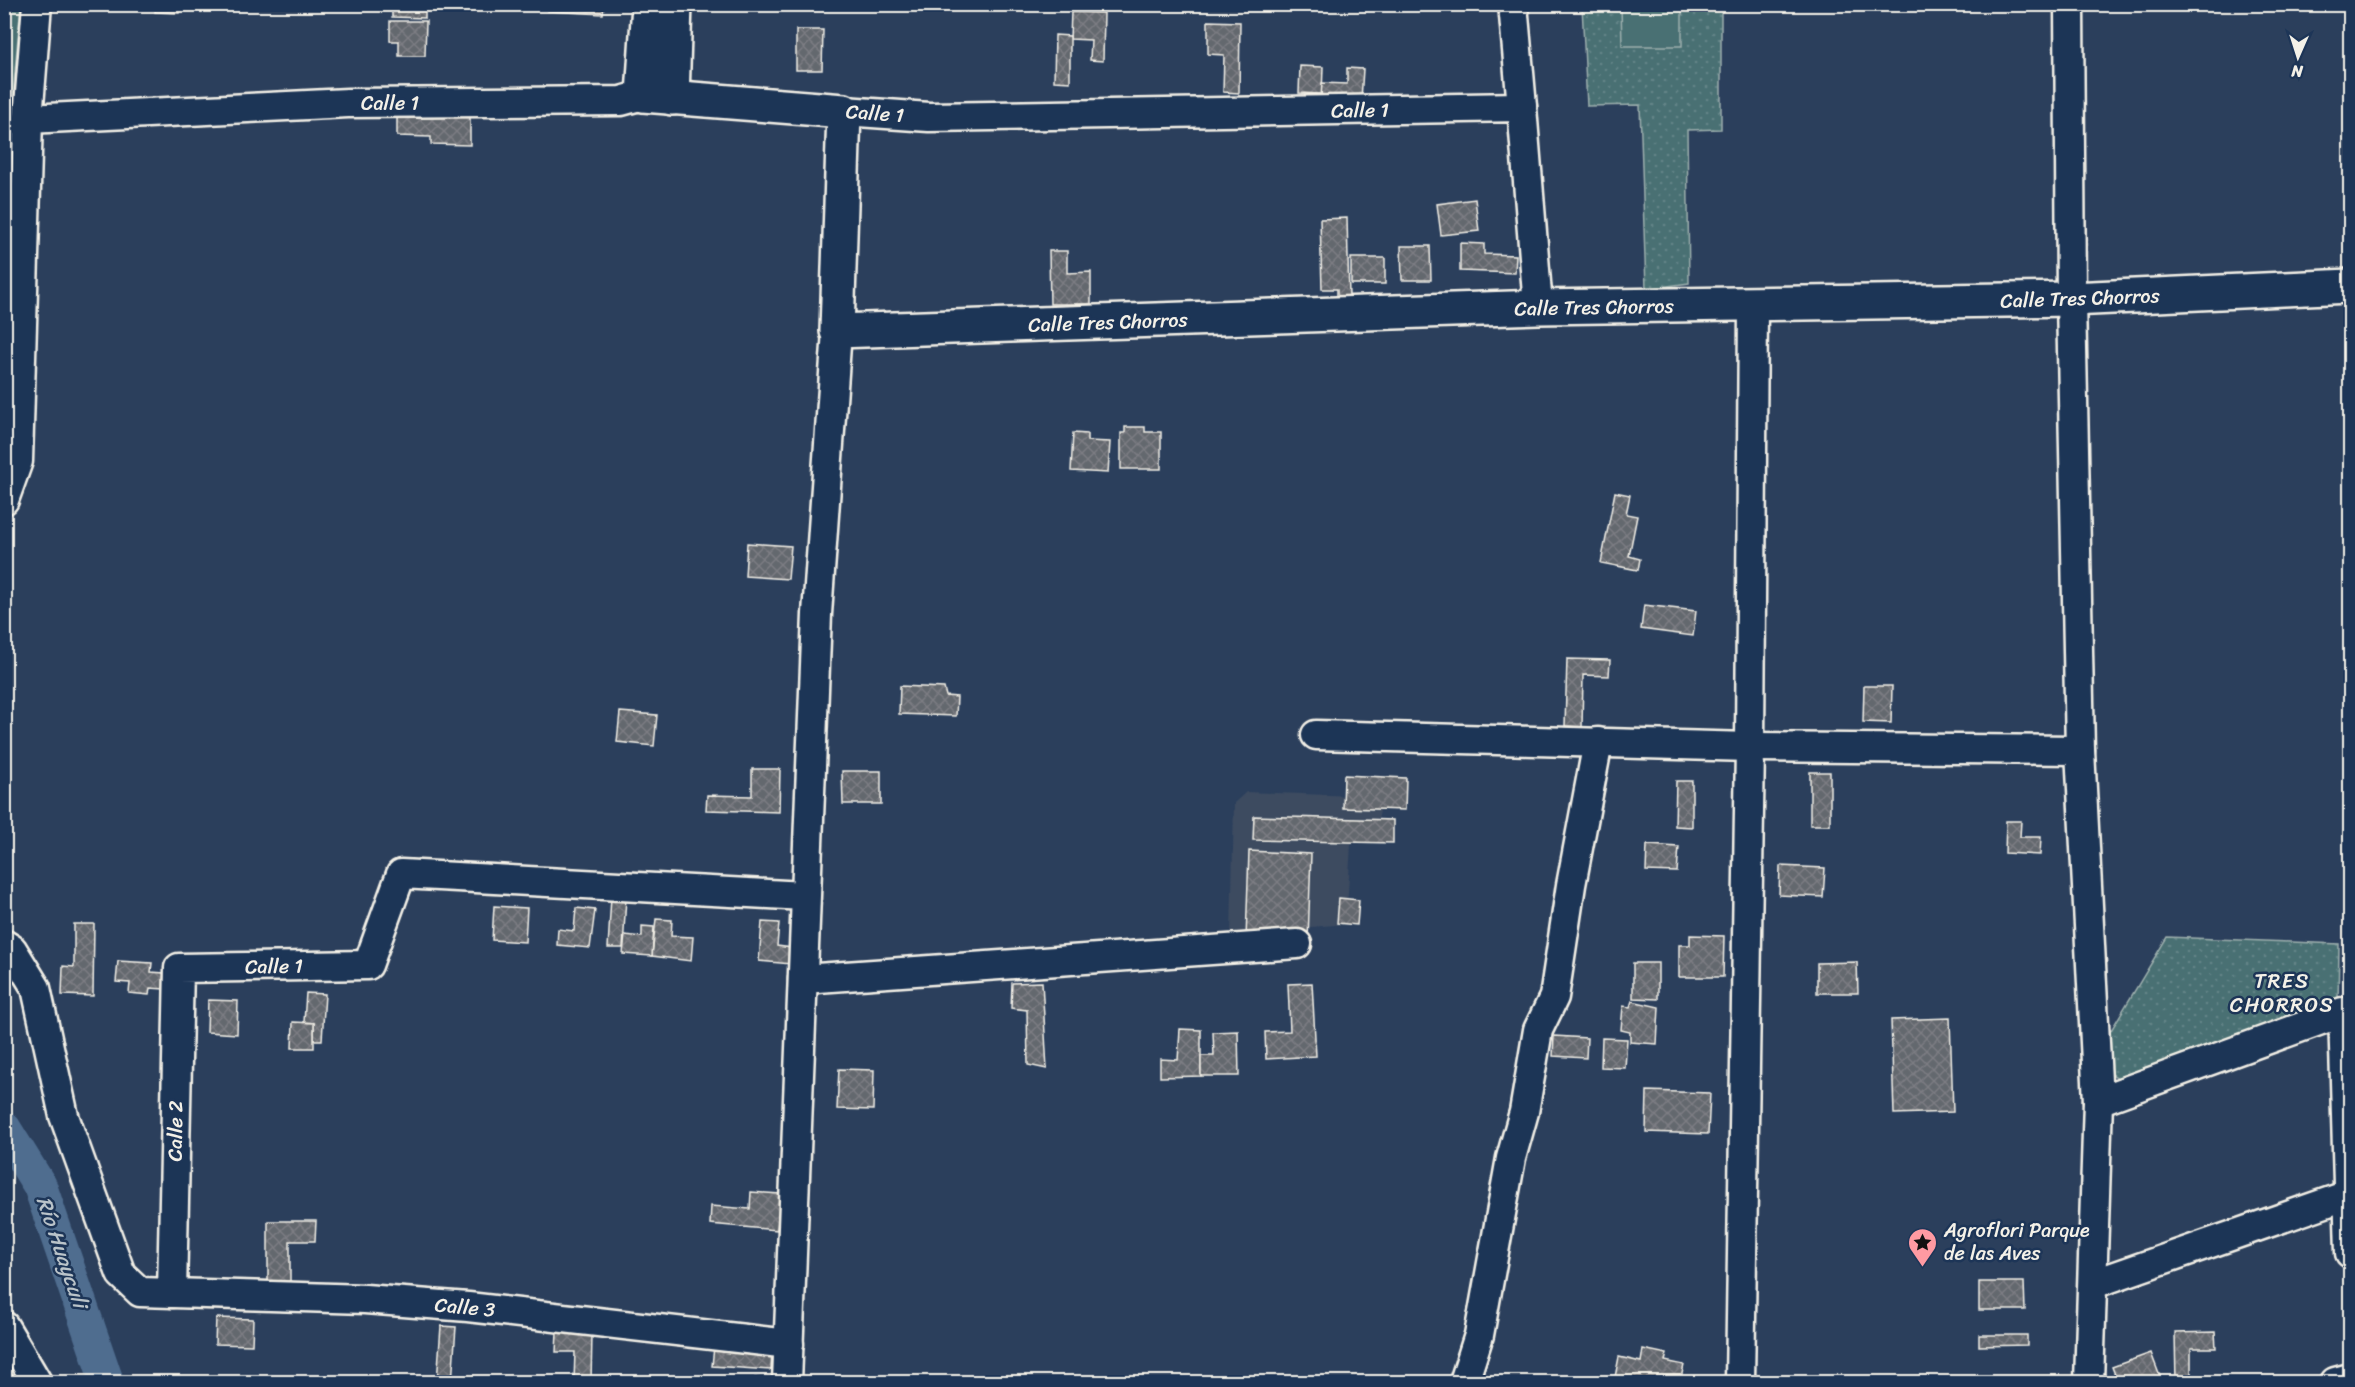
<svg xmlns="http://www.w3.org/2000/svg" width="2355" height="1387" viewBox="0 0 2355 1387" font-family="Sriracha,sans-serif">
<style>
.built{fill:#3c4b61}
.grass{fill:url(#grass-tufts);stroke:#9eb0ae;stroke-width:1.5}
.park{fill:url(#park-dots);stroke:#9eb0ae;stroke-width:1.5}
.pitch{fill:#486f73;stroke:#9eb0ae;stroke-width:1.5}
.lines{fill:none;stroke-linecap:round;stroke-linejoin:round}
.river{stroke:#4f6d8f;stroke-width:34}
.building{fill:url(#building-cross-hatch);stroke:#f4f1e8;stroke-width:1.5}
.minor-casing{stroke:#f4f1e8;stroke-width:33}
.major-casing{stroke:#f4f1e8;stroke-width:38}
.minor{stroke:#1d3557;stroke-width:28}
.major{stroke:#1d3557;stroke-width:33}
.labels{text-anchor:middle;stroke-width:5;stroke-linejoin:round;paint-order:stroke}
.street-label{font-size:20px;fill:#f4f1e8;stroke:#1d3557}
.poi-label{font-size:20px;fill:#f4f1e8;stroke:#1d3557;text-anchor:start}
.neighbourhood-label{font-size:21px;letter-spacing:1.5px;fill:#f4f1e8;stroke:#1d3557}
.water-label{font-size:21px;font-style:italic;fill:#bac3c9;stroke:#1d3557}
</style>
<defs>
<pattern id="grass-tufts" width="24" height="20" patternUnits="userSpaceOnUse" patternTransform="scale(1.5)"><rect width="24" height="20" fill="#486f73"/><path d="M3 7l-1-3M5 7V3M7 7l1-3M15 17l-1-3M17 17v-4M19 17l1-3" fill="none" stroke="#638487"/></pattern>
<pattern id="park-dots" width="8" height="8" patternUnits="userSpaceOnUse" patternTransform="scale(1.5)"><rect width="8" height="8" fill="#486f73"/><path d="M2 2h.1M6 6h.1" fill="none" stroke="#638487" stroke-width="1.8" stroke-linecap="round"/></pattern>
<pattern id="building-cross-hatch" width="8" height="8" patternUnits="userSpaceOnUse" patternTransform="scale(1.5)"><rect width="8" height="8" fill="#64676e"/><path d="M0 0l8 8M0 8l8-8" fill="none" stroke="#7b7d83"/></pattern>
</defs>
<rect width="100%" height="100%" fill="#2b3f5c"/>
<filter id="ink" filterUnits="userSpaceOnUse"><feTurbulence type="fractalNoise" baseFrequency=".0167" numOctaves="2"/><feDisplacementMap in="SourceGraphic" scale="12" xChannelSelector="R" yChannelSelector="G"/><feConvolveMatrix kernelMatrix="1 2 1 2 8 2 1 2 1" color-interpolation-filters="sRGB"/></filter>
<g filter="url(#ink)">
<polygon class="built" points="1246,792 1383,797 1377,825 1351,845 1346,924 1231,934 1234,803"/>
<polygon class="grass" points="21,4 10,127 14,473 5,490 4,5"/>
<g class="park">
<polygon points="1582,5 1721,5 1721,129 1687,130 1689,283 1646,289 1640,105 1587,106"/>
<polygon points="2167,937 2339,944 2338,1005 2121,1080 2109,1072 2110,1032"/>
</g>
<polygon class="pitch" points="1621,5 1682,5 1682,46 1622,46"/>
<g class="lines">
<polyline class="river" points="4,1128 40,1186 107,1382"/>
</g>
<g class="building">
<polygon points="144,4 180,4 179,13 155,12 156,5"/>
<polygon points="392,4 425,4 425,18 392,17"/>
<polygon points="548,4 604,4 603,14 548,11"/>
<polygon points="1071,12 1104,13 1103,61 1090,60 1091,40 1070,39"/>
<polygon points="390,21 426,21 425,56 399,56 399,41 390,41"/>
<polygon points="1208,21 1240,22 1239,93 1223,92 1224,55 1208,54"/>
<polygon points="796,30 823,30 822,70 796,70"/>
<polygon points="1055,35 1070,36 1070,82 1054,81"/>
<polygon points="1300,66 1323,67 1322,94 1299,93"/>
<polygon points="1347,68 1363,69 1361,100 1321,98 1322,83 1347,84"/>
<polygon points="397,114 470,115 470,145 431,144 431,137 397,136"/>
<polygon points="1475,199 1479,231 1441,235 1437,204"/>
<polygon points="1347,218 1349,297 1337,297 1337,289 1322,289 1320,219"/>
<polygon points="1460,243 1484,244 1484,254 1516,255 1515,273 1460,271"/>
<polygon points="1401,246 1430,246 1431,280 1402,280"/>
<polygon points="1049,251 1067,251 1067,273 1091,272 1091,304 1050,304"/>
<rect x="1351" y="258" width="34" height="26"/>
<polygon points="1125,427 1145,427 1145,432 1161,432 1161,469 1121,469 1121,433 1125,433"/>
<polygon points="1073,433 1087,434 1087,441 1110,442 1108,473 1071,471"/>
<polygon points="1615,492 1630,495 1626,514 1637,516 1629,556 1640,559 1638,570 1601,563"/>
<polygon points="747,543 791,546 788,579 745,576"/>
<polygon points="1644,605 1696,611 1693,636 1641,629"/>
<polygon points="1567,659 1610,660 1609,676 1583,675 1582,727 1565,726"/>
<polygon points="900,686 944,688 946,696 957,697 956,716 899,714"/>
<polygon points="1864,686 1892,686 1891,723 1863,722"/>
<polygon points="620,712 657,715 654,746 617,742"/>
<polygon points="752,769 780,769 779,812 706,810 707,795 752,796"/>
<polygon points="842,771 881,771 881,804 843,804"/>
<rect x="1810" y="772" width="20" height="53"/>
<polygon points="1344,775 1406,778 1405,810 1343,808"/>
<polygon points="1676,781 1692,781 1692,827 1675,826"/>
<polygon points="1254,816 1393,820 1393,843 1253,840"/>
<polygon points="2006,821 2021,821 2020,837 2041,837 2040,855 2005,853"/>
<polygon points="1647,845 1679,847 1677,872 1646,871"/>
<polygon points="1249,851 1311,854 1308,941 1246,940"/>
<polygon points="1780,866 1825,868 1823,897 1779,895"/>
<polygon points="611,897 626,897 623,948 608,948"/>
<polygon points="1339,898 1359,900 1357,925 1337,923"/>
<polygon points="494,906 527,908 525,942 492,940"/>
<polygon points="576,908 595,910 590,948 557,945 558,929 574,931"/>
<polygon points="656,919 672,920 671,936 693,937 691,961 652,956"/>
<polygon points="762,922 779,923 777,946 792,948 791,964 759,961"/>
<polygon points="74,924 94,924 93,996 62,995 63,966 74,967"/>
<polygon points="642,926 654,927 652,956 623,954 625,935 642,937"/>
<polygon points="1690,935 1724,936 1723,977 1679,977 1679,945 1690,945"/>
<polygon points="118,961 152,963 151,972 164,973 164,989 150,988 149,995 129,993 130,983 116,982"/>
<polygon points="1857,962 1858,993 1817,993 1817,963"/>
<polygon points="1633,963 1658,963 1658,999 1633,998"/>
<polygon points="1042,982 1047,1069 1028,1065 1027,1010 1011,1008 1012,983"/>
<polygon points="1312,983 1316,1056 1266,1059 1265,1032 1290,1031 1288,984"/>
<polygon points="306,993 325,994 322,1040 314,1040 314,1023 304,1022"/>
<polygon points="208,1000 238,1001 237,1034 207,1032"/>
<polygon points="1632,1001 1659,1007 1657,1044 1630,1042 1630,1032 1621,1030 1623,1006 1630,1007"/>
<polygon points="1950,1018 1953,1112 1894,1114 1891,1020"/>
<polygon points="293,1022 314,1023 314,1048 292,1048"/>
<polygon points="1180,1029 1201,1030 1201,1076 1160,1077 1160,1059 1178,1060"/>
<polygon points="1238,1031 1239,1076 1201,1076 1201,1056 1214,1056 1213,1032"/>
<polygon points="1554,1036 1587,1038 1586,1058 1553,1056"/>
<polygon points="1602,1038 1627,1039 1625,1068 1601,1067"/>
<polygon points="839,1069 874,1070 873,1110 837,1109"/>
<polygon points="1647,1091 1710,1093 1708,1134 1646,1132"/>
<polygon points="751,1192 780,1194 777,1230 710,1224 711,1206 750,1209"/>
<polygon points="268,1221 316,1221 315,1241 290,1241 290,1284 268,1284"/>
<polygon points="1979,1282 2024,1282 2025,1310 1979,1310"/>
<polygon points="216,1318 253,1319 252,1345 215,1344"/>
<polygon points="441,1326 456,1327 452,1382 437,1382"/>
<polygon points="2215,1332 2216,1348 2191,1348 2191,1382 2176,1382 2175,1333"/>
<polygon points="557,1333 592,1334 591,1382 574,1382 575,1352 556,1352"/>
<polygon points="1979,1335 2027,1335 2027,1345 1979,1346"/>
<polygon points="714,1347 772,1351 771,1370 712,1366"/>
<polygon points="1643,1349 1667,1354 1665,1361 1684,1365 1680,1382 1614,1382 1619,1357 1641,1362"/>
<polygon points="2151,1353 2162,1382 2118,1382 2112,1367"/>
<polygon points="755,1378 774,1381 774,1382 754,1382"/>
</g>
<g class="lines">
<defs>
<g id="minor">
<polyline points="1513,4 1522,107"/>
<polyline points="2069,4 2071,299 2080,750 2098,1101 2089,1382"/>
<polyline points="844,111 929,117 1522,107 1538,307"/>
<polyline points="28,119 348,103 621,101 643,95"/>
<polyline points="4,500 18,461 28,119 37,4"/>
<polyline points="1316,735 1750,747 2080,750"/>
<polyline points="4,944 12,949 36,988 64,1116 121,1274 140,1292 365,1299 468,1307 789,1344"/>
<polyline points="803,979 1297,944"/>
<polyline points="2098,1101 2343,1012 2350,1253"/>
<polyline points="2093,1284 2348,1195"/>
<polyline points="172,1293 179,968 368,965 401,874 804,896"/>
<polyline points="4,1326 37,1382"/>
<polyline points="787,1382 817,614 837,331"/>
<polyline points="1464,1382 1479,1335 1511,1158 1524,1112 1538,1030 1554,997 1571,885 1598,742"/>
<polyline points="1740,1382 1750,747 1753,306"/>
<polyline points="2335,1382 2350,1378"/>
</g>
<g id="major">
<polyline points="649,4 643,95 844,111 837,331 1538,307 2071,299 2350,286"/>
<polyline points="672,98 675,4"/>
</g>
</defs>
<use href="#minor" class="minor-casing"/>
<use href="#major" class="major-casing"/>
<use href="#minor" class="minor"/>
<use href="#major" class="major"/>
</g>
</g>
<defs>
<symbol id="sight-pin" viewBox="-11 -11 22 30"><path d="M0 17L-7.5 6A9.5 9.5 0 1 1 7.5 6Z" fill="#ff9aa2" stroke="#1d3557"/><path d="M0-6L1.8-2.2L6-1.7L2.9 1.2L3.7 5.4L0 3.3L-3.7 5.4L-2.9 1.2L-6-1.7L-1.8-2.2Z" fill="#111"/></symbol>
</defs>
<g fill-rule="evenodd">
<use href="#sight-pin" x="1906" y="1226" width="33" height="45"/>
</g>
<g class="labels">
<g class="street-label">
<text x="390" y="110">Calle 1</text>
<text transform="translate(1360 110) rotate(-1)" y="7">Calle 1</text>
<text transform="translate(875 113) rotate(4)" y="7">Calle 1</text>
<text transform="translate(2080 298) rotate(-2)" y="7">Calle Tres Chorros</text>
<text transform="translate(1594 307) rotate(-1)" y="7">Calle Tres Chorros</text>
<text transform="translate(1108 322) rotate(-2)" y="7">Calle Tres Chorros</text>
<text transform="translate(274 966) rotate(-1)" y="7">Calle 1</text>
<text transform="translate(175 1131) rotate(-89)" y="7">Calle 2</text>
<text transform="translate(465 1307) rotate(5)" y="7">Calle 3</text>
</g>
<g class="poi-label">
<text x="1944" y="1237">Agroflori Parque<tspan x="1944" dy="23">de las Aves</tspan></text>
</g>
<g class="neighbourhood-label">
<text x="2282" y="988">TRES<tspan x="2282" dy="24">CHORROS</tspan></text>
</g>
<g class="water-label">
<text transform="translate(62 1252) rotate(71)" y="7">Río Huayculi</text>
</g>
</g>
<rect width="2355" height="1387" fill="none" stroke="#1d3557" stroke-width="24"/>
<rect x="12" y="12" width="2331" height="1363" fill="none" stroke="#f4f1e8" stroke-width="2" filter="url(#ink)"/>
<g transform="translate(2298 57) rotate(183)" stroke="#1d3557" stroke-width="4.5" paint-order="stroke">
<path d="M0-4.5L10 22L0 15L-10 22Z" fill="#f4f1e8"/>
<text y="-9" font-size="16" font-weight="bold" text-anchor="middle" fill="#f4f1e8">N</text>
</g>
</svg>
